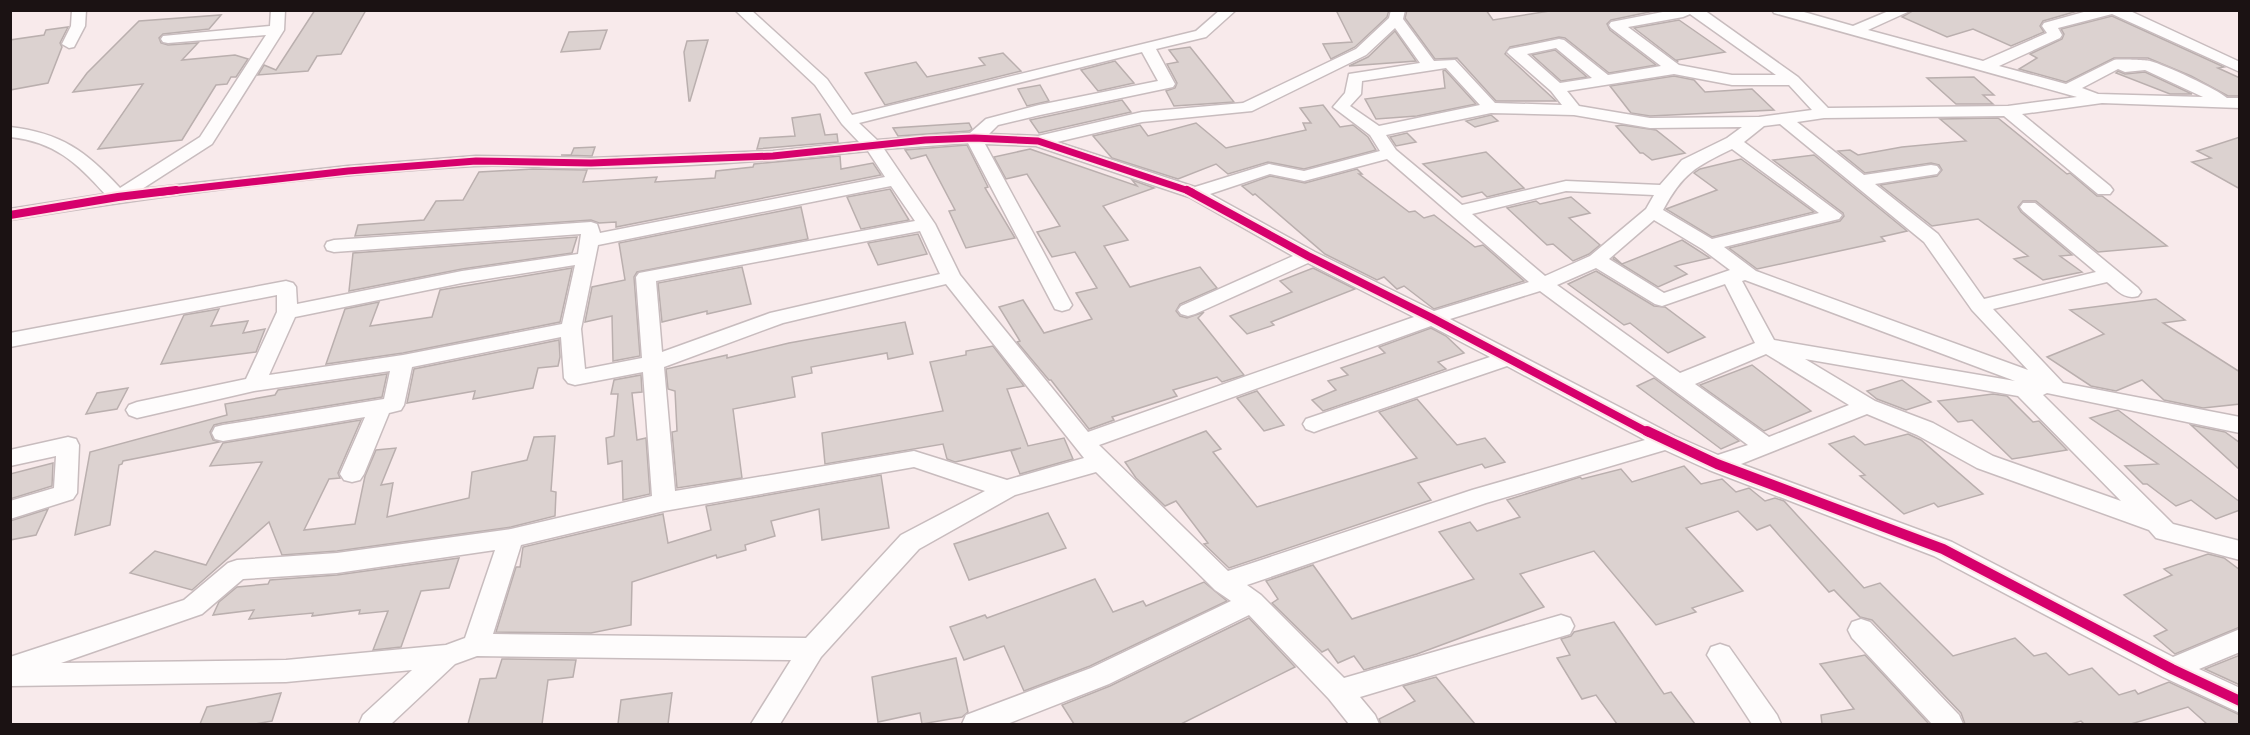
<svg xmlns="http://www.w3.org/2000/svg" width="2250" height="735" viewBox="0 0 2250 735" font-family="Commissioner,sans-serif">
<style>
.building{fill:#dcd2d0;stroke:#baafae;stroke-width:1.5}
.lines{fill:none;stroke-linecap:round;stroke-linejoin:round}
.minor-casing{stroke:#c8bcbe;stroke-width:3}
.minor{fill:#fefcfc;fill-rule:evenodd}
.cycleway-far2-casing{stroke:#fee4e7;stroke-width:10}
.cycleway-far1-casing{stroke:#fee4e7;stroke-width:12}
.cycleway-casing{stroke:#fee4e7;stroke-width:14}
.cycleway-far2{stroke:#d6006c;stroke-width:7}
.cycleway-far1{stroke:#d6006c;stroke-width:8}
.cycleway{stroke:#d6006c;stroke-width:10}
</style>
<rect width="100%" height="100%" fill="#f8eaeb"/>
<g class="building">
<polygon points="315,10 366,10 341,54 317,56 308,71 258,75 264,65 276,70"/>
<polygon points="1336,10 1389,10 1387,17 1355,47 1331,59 1323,44 1352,42"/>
<polygon points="1407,10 1486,10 1493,20 1556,10 1659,10 1611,20 1607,24 1610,30 1656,65 1609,73 1565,38 1559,37 1510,47 1505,54 1556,101 1496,101 1457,58 1435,59 1405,18"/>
<polygon points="1914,10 2081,10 2043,21 2040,26 2044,32 2011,46 1973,29 1947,37 1902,17"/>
<polygon points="221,15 209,29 163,34 159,38 161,43 168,45 198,43 182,60 235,55 248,59 236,77 231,77 227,84 216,85 182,140 98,149 143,84 73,92 87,73 139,21"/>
<polygon points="2112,16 2224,67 2218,68 2240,78 2240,96 2228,96 2191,76 2148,58 2114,58 2066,82 2019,69 2037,58 2030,54 2062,39 2064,34 2061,29"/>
<polygon points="1679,20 1725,52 1677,60 1678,62 1634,28"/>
<polygon points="68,27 60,43 62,47 48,83 10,90 10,40 44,35 46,30"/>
<polygon points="607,30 600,49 561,52 569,32"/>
<polygon points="1395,31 1416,61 1349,66 1368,57"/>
<polygon points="708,40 690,101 689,101 684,52 687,41"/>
<polygon points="1190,47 1234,102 1174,106 1166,91 1175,88 1177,83 1167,64 1178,62 1169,50"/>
<polygon points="1555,50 1587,77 1561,81 1532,55"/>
<polygon points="1003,53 1021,71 885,105 865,73 916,62 927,77 985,65 979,58"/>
<polygon points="1115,61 1134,83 1098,91 1081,70"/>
<polygon points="1445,70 1476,104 1417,116 1376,119 1365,99 1445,88 1443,71"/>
<polygon points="2118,71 2125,74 2145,72 2192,94 2170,94 2116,73"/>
<polygon points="1674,76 1694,80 1705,92 1752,89 1774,110 1650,116 1631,113 1610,86"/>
<polygon points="1974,77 1994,95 1983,95 1993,104 1956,104 1927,78"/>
<polygon points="1040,85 1049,101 1027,106 1018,89"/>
<polygon points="1122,100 1131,112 1039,133 1030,120"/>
<polygon points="1323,105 1340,127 1353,125 1368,137 1376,150 1304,169 1268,162 1228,174 1216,164 1178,179 1112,158 1093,136 1140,125 1148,136 1196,123 1226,148 1306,130 1303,123 1311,123 1300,108"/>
<polygon points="820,114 825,135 837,134 838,142 757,149 760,138 795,136 792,118"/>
<polygon points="1491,115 1498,121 1475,127 1466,121"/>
<polygon points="1998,118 2067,174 2070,173 2097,196 2102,196 2167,246 2098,252 2036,201 2023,201 2018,207 2021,212 2072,255 2060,256 2082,272 2043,280 2014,259 2028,256 1978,219 1932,226 1880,185 1937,176 1942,170 1939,165 1931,163 1865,173 1838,151 1850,150 1858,155 1902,147 1966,141 1940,119"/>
<polygon points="969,123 972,129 969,131 898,136 893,128"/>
<polygon points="1622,125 1656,130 1685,153 1652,160 1643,153 1640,153 1616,126"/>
<polygon points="1407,133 1416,142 1396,146 1390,137"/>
<polygon points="2240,137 2240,189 2192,162 2211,158 2197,151"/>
<polygon points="967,145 988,187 985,188 1015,238 966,248 949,211 955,210 926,155 911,159 905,150"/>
<polygon points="595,147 592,156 561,155 571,155 574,148"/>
<polygon points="1030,149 1137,186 1132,180 1154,188 1103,206 1128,240 1104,246 1130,287 1200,267 1217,288 1180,304 1176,311 1180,316 1187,318 1204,312 1198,318 1244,375 1222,382 1217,377 1173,390 1177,396 1112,417 1114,420 1089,429 1051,380 1049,380 1017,342 1020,341 999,307 1023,300 1044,333 1092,319 1076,293 1097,288 1075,252 1052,257 1037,232 1060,226 1027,174 1006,179 994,157"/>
<polygon points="1486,152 1524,188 1487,197 1482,192 1462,197 1423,164"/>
<polygon points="1814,155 1907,231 1881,237 1885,241 1757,269 1729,248 1840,221 1844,216 1843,213 1773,160"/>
<polygon points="840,156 841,169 873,163 881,175 616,227 616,222 599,223 591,220 355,236 358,225 424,220 436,201 463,200 479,172 533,169 587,170 583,182 657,177 655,182 715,178 716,171 753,167 754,164"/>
<polygon points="1741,159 1814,212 1712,237 1666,209 1717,190 1694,173 1700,169"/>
<polygon points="1357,169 1362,174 1359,174 1409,212 1415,211 1424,218 1434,215 1475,247 1483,245 1524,281 1434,309 1404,286 1397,289 1384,277 1377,280 1325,254 1255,194 1253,195 1242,186 1270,176 1305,183"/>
<polygon points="890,189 909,220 861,229 847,197"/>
<polygon points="1571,197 1590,213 1569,218 1600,245 1589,254 1573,261 1553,244 1547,245 1507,208 1536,201 1540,204"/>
<polygon points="801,207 808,239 637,272 634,277 640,356 613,361 612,316 585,322 592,287 625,280 619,243"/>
<polygon points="918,234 927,254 878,265 868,243"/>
<polygon points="577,237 572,253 462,269 349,291 353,253"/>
<polygon points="1682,240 1710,258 1675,266 1687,274 1658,287 1613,259 1614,257 1622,264"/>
<polygon points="742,267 751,304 707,314 707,311 662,322 658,283"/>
<polygon points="572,268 560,322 403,353 326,364 345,309 379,302 370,326 432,317 440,290"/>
<polygon points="1313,268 1355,289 1271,322 1274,325 1247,334 1230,316 1292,292 1280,281"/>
<polygon points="1596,271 1654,306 1665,307 1705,337 1668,353 1630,323 1624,325 1568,284"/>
<polygon points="2156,299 2185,320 2163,323 2240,372 2240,404 2203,408 2164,400 2142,380 2116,391 2091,386 2047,357 2104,334 2070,310"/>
<polygon points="219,309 211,326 248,321 243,333 265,329 256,352 161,364 184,315"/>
<polygon points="905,322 913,354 888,359 887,353 811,367 812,373 792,377 795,397 733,409 742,478 677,488 672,432 677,431 675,391 668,389 666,369 727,355 727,358 789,343"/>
<polygon points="1431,328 1446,336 1464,353 1438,362 1446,369 1323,411 1312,400 1336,390 1328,381 1348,375 1341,368 1385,353 1379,347"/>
<polygon points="559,340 560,357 558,366 538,368 533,388 473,399 475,391 407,403 414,369"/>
<polygon points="993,346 1024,386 1007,389 1028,446 1064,438 1073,459 1020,474 1011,451 1021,448 955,462 947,459 943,444 825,464 822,433 943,411 930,362 966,355 966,351"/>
<polygon points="1752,365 1811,411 1764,431 1700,385"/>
<polygon points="387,374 382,397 222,423 214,425 210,432 213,440 219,442 123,461 122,464 119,465 110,525 75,535 90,452 227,415 225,404 275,395 278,390"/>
<polygon points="641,375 642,392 632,393 637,440 646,438 650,494 623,500 622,461 608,464 606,438 614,436 618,394 611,394 614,380"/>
<polygon points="1654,378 1739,441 1721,449 1637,386"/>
<polygon points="1902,380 1931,402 1906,410 1877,399 1867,391"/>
<polygon points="128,388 117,409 86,414 97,393"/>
<polygon points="1257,391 1284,425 1264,431 1237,398"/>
<polygon points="1993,394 2007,396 2033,422 2039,421 2067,450 2012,459 1972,420 1958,422 1938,401"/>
<polygon points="1417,399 1457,445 1485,438 1505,462 1485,468 1482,464 1418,483 1431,500 1229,568 1204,544 1208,543 1176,501 1165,506 1136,478 1125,462 1206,431 1221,449 1213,452 1257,507 1417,458 1379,412"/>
<polygon points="2118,410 2240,502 2240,510 2216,519 2191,500 2176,506 2147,484 2143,484 2125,466 2158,464 2090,418"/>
<polygon points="361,420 338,473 340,478 329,479 304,530 355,524 365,476 376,450 396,448 381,485 393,483 387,517 469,498 472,472 527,460 534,437 555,436 551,491 556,492 555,516 511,527 337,551 282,555 269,522 192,590 130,573 155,551 206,565 262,462 210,466 223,443"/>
<polygon points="2191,425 2225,432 2240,443 2240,470"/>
<polygon points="1908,434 1921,440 1983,494 1938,507 1934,503 1904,514 1860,476 1865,475 1829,444 1854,436 1865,445"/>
<polygon points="53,463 52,486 10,499 10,474"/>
<polygon points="1684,466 1701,484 1722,479 1736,492 1749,488 1765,501 1775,498 1784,501 1864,588 1880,583 1953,656 2015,638 2034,656 2046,653 2069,675 2092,668 2119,695 2135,690 2138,694 2169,682 2240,715 2240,724 2207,724 2188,707 2131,724 2084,724 2081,721 2071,724 1965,724 1961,713 1872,620 1860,617 1834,590 1829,592 1770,525 1757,530 1738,511 1686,528 1743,591 1692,608 1696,612 1656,625 1594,551 1520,574 1544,607 1417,654 1364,670 1354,656 1338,663 1328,649 1322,652 1272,603 1278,599 1266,581 1313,565 1352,619 1474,579 1439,532 1470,522 1477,531 1520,517 1507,500 1580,477 1582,479 1621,469 1632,482"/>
<polygon points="881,475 889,528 822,540 819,509 771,521 775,536 745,545 746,550 717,558 716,555 632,582 631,625 591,633 496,632 516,567 520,567 523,547 663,514 668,543 711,530 706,506"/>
<polygon points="48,509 36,535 10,540 10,521"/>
<polygon points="1048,513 1066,548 969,580 954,544"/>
<polygon points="2208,554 2224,558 2240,570 2240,627 2175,654 2154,636 2167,630 2124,595 2172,575 2164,569"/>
<polygon points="459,558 449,588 421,591 401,647 373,650 388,611 359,614 360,610 312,616 313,613 249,619 254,610 213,615 219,602 237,587 268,584 270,580 337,575"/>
<polygon points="1095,579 1113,612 1143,601 1146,606 1204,582 1227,601 1090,666 1024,691 1004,646 964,660 950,627 985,615 987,618"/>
<polygon points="1249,618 1295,667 1181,724 1074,724 1062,705 1110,686"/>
<polygon points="1614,622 1664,694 1671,692 1695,724 1617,724 1596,695 1582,699 1557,658 1570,655 1561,639 1571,636 1574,632"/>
<polygon points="1865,655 1929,724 1822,724 1821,715 1854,709 1820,664"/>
<polygon points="2240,655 2240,685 2205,669"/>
<polygon points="956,658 968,712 962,717 922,724 920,713 878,722 872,677"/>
<polygon points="502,659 576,660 573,677 548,680 542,724 468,724 480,679 496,678"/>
<polygon points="1436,677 1475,724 1381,724 1379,719 1415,701 1403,686"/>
<polygon points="281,693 272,721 255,724 200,724 207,707"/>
<polygon points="672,693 668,724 618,724 621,700"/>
</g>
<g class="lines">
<defs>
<g id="minor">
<polygon points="72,10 86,10 85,26 74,47 69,48 62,44 71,26"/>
<path d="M271,10H285L284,30L212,144L142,189L348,166L476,156L591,158L773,151L859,142L842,124L815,85L735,10H751L827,79L852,115L1196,31L1220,10H1236L1206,37L1156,49L1175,84L1173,87L1040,115L998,125L989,134L1038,136L1142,112L1243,103L1356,49L1389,18L1391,10H1405L1403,19L1434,61L1455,60L1495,103L1562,105L1551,91L1510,55L1507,52L1510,49L1559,39L1564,40L1608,75L1661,66L1611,28L1609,25L1611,22L1673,10H1704L1798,77L1828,108L2008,106L2077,97L1774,13L1772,10H1797L1853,26L1891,10H1912L1868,30L1983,61L2047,33L2042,26L2044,23L2091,10H2128L2240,62V72L2112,14L2058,28L2062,35L2060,38L1999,66L2066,84L2114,60C2116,59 2147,60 2150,61C2165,65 2217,89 2227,98H2240V108L2102,103L2022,114L2110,186L2113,190L2110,194H2098L2004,116L1824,118L1797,122L1864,175L1931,165L1937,166L1940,170L1937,174L1875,184L1938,234L1984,299L2096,272L2023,211L2020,207L2023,203H2035L2138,288L2141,292L2138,296C2124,300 2117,290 2107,282L1993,309L2063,383L2240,417V433L2047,393L2043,395L2173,524L2240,541V560L2156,538L2149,530L1977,468L1917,435L1867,414L1741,464L1952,542L2173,657L2240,629V652L2199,669L2240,688V713L2163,677L1934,556L1709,470L1665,450L1486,503L1247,585L1261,595L1344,678L1561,615L1570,618L1574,626L1570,634L1360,697L1375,715L1379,724H1349L1329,699L1249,615L1109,684L1007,724H962L966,715L1091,668L1231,601L1215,590L1096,472L1015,495L919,549L821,657L780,724H751L791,660L477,656L455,664L391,724H359L363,715L412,670L286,682L10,686V657L184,600L228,563L237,560L337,553L511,529L652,496L643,372L575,385L568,383L564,378L561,337L412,367L404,405L401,410L389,413L364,474L360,480L352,482L344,480L340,474L365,417L223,441L215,439L212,433L215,427L223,425L384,399L390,371L254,391L137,418L129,415L126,410L129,405L137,402L246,379L277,312V295L10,347V333L286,281L293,283L296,287L297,304L462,271L578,254L581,234L334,252L327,250L325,246L327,242L334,240L591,222L597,224L600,233L885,177L868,151C776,161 684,167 592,168C553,169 513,164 474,166C319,174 163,195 10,220V209L105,194C76,162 55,142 10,137V127C61,133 86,151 120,188L200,137L266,35L168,43L163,42L161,39L163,36L270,26ZM1690,14L1776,75H1732L1679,65L1628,27L1683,17ZM1395,28L1420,63L1349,74L1345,93L1333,107L1370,135L1380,151L1304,171L1269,164L1195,187L1057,142L1142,122L1252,111L1366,55ZM1556,48L1592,78L1560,83L1527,54ZM1142,52L1158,81L1039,105L986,119L970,133L877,140L859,123ZM1446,68L1480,105L1379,126L1350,106L1361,94L1362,81ZM2118,69L2125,72L2145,70L2203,97L2098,94L2082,88ZM1674,74L1732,85H1789L1812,110L1759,117L1650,118L1579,106L1567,91ZM1491,113L1574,115L1650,128L1742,127L1727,138L1682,160L1660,185L1566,181L1462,205L1396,150L1386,135ZM1780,124L1924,242L1972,310L2028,370L1756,271L1724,247L1839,219L1842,215L1744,142L1764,126ZM968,143L1055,309L1062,311L1069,309L1072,305L985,144L1036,146L1189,197L1293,256L1181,306L1178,310L1181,314L1188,316L1195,314L1308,263L1414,317L1088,432L960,275L935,224L884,149ZM1732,149L1819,213L1712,239L1663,210C1683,173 1695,167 1732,149ZM1387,159L1529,282L1434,311L1315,252L1210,194L1270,174L1304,181ZM891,186L915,221L639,273L636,277L642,358L585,369L581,329L598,245ZM1566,191L1654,195L1646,209L1590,256L1545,276L1472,214ZM1654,220L1702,249L1730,270L1664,293L1609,259ZM920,231L940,274L770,313L662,352L656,281ZM575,265L562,324L403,355L269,375L295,317L462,283ZM1596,268L1655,304L1662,306L1725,284L1755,343L1680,373L1557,285ZM1745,280L2015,381L1774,340L1742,281ZM946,284L1084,458L1007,480L914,451L675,491L664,367L783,323ZM1540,291L1748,445L1718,455L1675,436L1450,319ZM1431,326L1490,357L1306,419L1303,424L1306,429L1314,432L1322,429L1507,366L1645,440L1472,490L1228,571L1099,445ZM1766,354L1849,405L1769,437L1695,384ZM1805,359L2018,396L2121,501L1993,456L1933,423L1875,401ZM914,467L985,491L901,535L806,638L493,634L521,545L664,511ZM495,550L465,638L446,645L286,660L61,663L202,614L243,579L337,573Z"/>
<polygon points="68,437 76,439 79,445 77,493 73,499 10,519 10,501 54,488 56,456 10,466 10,450"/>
<polygon points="1861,619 1870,622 1959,715 1963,724 1932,724 1852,638 1848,630 1852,622"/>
<polygon points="1720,644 1729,647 1777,715 1781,724 1752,724 1707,655 1711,647"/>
</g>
</defs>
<use href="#minor" class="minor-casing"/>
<use href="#minor" class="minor"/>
<defs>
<polyline id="cycleway-far2" points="162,192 348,171 476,161 591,163 773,156 925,140 974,138 1038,141 1192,192"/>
<g id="cycleway-far1">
<polyline points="1187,190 1308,256 1432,318 1649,433"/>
<polyline points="10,215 118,197 176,190"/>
</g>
<polyline id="cycleway" points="1647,431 1717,464 1943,549 2172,669 2240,701"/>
</defs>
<use href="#cycleway-far2" class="cycleway-far2-casing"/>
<use href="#cycleway-far1" class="cycleway-far1-casing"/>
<use href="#cycleway" class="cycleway-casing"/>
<use href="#cycleway-far2" class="cycleway-far2"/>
<use href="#cycleway-far1" class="cycleway-far1"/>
<use href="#cycleway" class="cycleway"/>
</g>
<rect width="2250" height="735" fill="none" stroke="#1b1213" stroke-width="24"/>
</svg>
